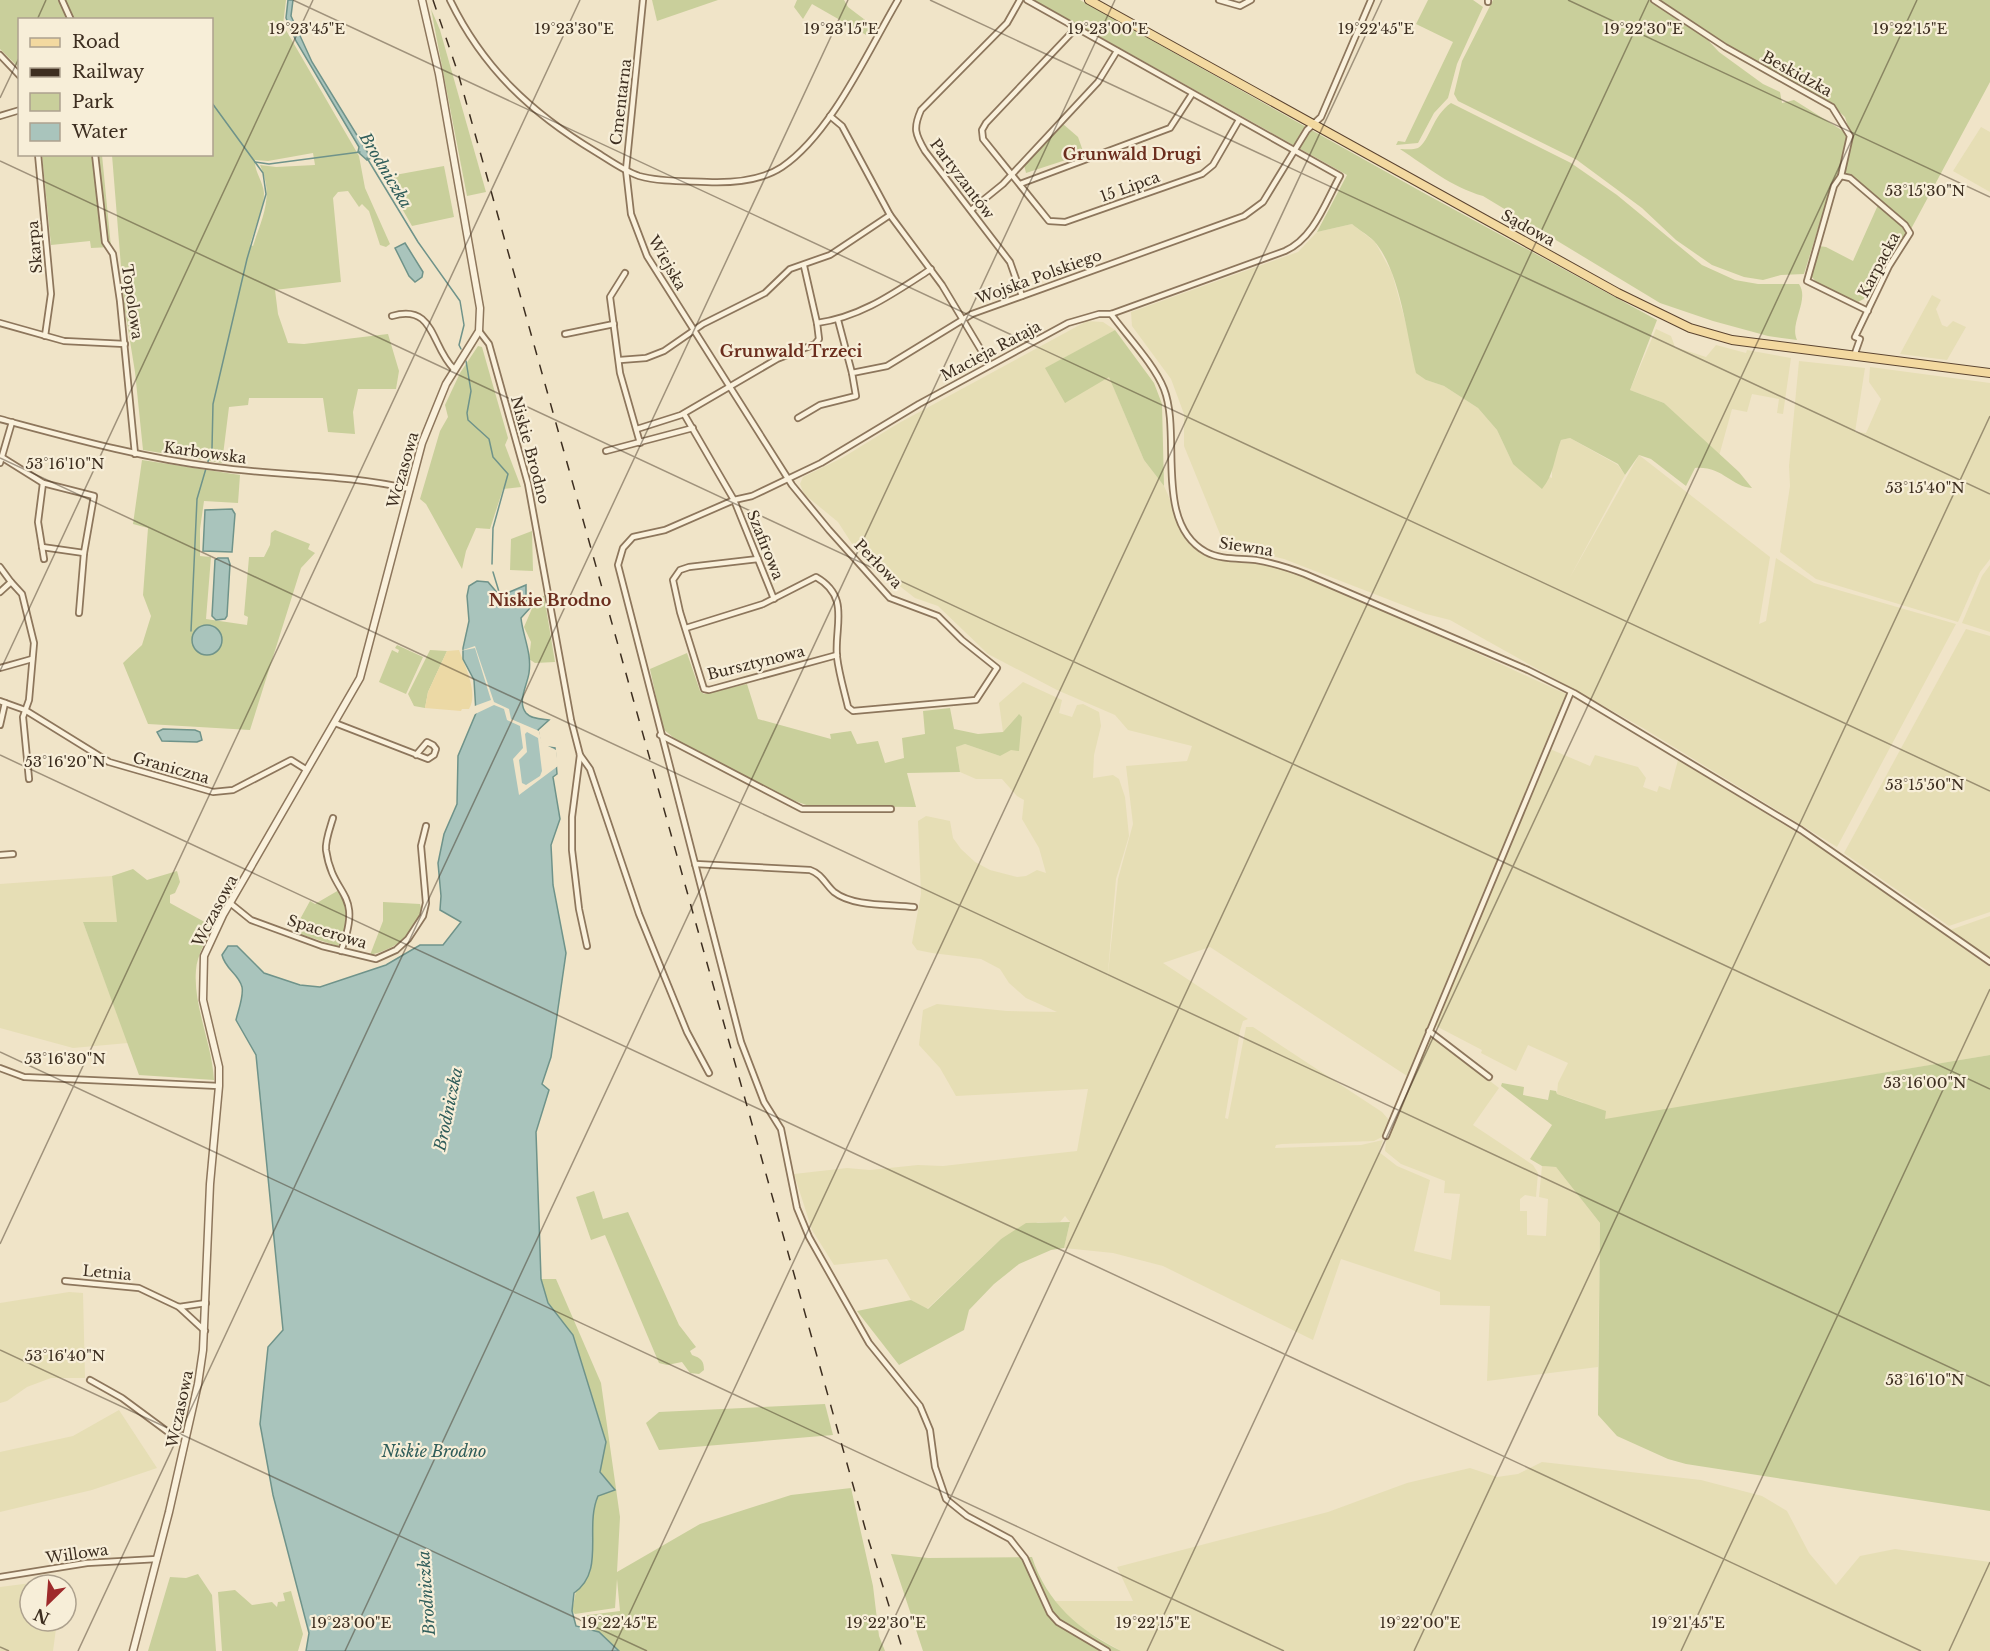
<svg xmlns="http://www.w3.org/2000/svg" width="1990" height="1651" viewBox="0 0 1990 1651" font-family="'Libre Baskerville',serif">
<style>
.farmland{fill:#e6deb5}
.green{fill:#c9cf9b;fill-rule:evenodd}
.sand{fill:#ecd9a5}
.water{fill:#a9c4bc;stroke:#6f938a;stroke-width:1.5}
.pier{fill:#f0e4c8;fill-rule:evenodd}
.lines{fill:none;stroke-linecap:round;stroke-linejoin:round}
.stream{stroke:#6f938a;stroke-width:1.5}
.minor-casing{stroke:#8d765c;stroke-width:8}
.tertiary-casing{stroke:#8d765c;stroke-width:9}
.primary-casing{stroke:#5b4430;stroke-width:10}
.minor{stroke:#faf1dc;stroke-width:4.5}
.tertiary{stroke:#faf1dc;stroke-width:6}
.primary{stroke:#f3d9a0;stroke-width:8}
.rail{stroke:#3d2e20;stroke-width:1.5;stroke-dasharray:10 10;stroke-linecap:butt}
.ticks{fill:none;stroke:#3d2e20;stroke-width:1.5;stroke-opacity:0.45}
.labels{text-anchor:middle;stroke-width:4.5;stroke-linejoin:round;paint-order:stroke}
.street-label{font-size:15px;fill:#3d2e20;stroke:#f7eed8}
.neighbourhood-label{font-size:16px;font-weight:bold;fill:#6b2e1e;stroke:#f7eed8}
.water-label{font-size:16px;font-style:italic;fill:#2f5d5a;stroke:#f7eed8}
.ticks-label{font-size:15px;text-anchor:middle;fill:#3d2e20;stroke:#f7eed8;stroke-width:4.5;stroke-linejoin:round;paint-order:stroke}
</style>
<rect width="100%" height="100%" fill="#f0e4c8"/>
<g class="farmland">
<polygon points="1981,127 1990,132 1990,192 1953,171"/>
<polygon points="1352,224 1375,242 1392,273 1411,342 1412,356 1426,380 1444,386 1478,408 1497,430 1513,464 1552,478 1552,463 1561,440 1570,438 1618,465 1625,475 1569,579 1639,455 1770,557 1759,624 1766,621 1776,558 1814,583 1956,624 1837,847 1643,728 1450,620 1426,614 1284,559 1231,547 1222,539 1184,446 1184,414 1171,379 1132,326 1131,312 1298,252 1317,232"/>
<polygon points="1932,295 1941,300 1936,309 1942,325 1947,327 1953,321 1966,327 1947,360 1900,354"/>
<polygon points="1087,321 1103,322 1115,330 1046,368 1109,376 1144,460 1164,486 1190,545 1210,557 1264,563 1302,573 1566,694 1407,1076 1210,947 1163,963 1248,1019 1243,1021 1240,1031 1225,1118 1228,1119 1246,1027 1253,1027 1382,1112 1389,1120 1382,1137 1374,1141 1282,1144 1276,1145 1275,1148 1361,1145 1383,1140 1379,1152 1397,1166 1430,1180 1414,1251 1451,1260 1460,1194 1444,1193 1445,1181 1401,1164 1385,1151 1386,1141 1430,1035 1499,1088 1473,1125 1533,1165 1538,1173 1536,1197 1525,1195 1520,1199 1520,1211 1527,1211 1527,1235 1546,1236 1548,1199 1539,1197 1542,1166 1556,1167 1600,1223 1598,1367 1487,1381 1490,1306 1440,1305 1440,1292 1341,1259 1313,1340 1163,1266 1113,1253 1064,1248 1070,1222 1065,1216 1060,1222 1038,1222 1001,1239 927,1309 911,1300 887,1259 834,1265 812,1230 794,1174 847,1168 870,1170 918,1165 943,1166 1077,1151 1088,1089 956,1096 940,1068 919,1045 923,1010 937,1004 1007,1011 1057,1012 1026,998 1009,983 1000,969 981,959 932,953 917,950 912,943 921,894 918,821 926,816 950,821 953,838 961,849 975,862 990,870 1017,877 1026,876 1037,870 1046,873 1039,848 1022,819 1024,800 1017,796 1002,779 976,779 960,772 956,746 965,744 1000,756 1019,714 1003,732 999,703 1023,682 1062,700 1059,713 1072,717 1077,705 1083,704 1099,712 1101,726 1094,755 1093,778 1113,775 1119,779 1125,797 1129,836 1116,879 1107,983 1118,879 1133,824 1126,766 1187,761 1192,746 1128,730 1115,715 1057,690 988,654 938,606 915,598 879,570 854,547 838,522 804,494 800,484 803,477 842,458 899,423"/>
<polygon points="1656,329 1671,336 1675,347 1706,357 1716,345 1746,353 1747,350 1791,358 1783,414 1777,413 1779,399 1752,394 1747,412 1732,409 1719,456 1664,403 1630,390"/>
<polygon points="1799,361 1865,368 1855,432 1866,433 1881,399 1869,382 1870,367 1990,383 1990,559 1980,572 1958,622 1816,579 1780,552 1790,486 1789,466"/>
<polygon points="1990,565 1990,632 1962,623 1982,576"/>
<polygon points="1966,629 1990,636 1990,912 1949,926 1844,853"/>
<polygon points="1550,749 1590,766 1595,755 1638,767 1646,778 1643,787 1657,792 1659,786 1670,790 1678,760 1822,848 1990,967 1990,1055 1605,1120 1582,1102 1557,1094 1558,1083 1568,1063 1528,1045 1516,1071 1481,1053 1482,1050 1434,1025"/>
<polygon points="112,876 118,922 83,922 128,1043 73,1048 0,1028 0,884"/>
<polygon points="1990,916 1990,960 1950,930"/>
<polygon points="69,1292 83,1293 85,1378 51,1378 27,1387 7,1401 0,1403 0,1303"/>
<polygon points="119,1410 157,1468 92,1490 0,1512 0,1452 73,1436"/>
<polygon points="1542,1462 1701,1480 1762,1496 1787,1511 1809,1553 1836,1585 1860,1556 1895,1549 1990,1562 1990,1651 1121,1651 1085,1630 1066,1615 1055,1601 1133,1601 1117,1567 1328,1512 1407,1483 1470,1468 1497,1477 1518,1474"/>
<polygon points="63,1579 63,1585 30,1585 30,1621 57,1621 53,1651 0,1651 0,1587"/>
</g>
<g class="green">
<polygon points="0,0 58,0 68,19 20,20 19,68 0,49"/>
<path d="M64,0H286L283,25L359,156L365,188L390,244L386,247L380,245L369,211L362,204L359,207L348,191L338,192L333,198L341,282L275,290L278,314L288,343L304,344L388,334L399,371L396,389H358L353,412L355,434L328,432L323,398H249L248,405L229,407L222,463L143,450L135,372L124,304L112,155L212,154V20L72,19ZM313,153L315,165L276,167L260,165C274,196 263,215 253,246L250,245C254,229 264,210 264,193C263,181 254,171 255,160L268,161Z"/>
<polygon points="652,0 718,0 657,21"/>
<polygon points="797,0 844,0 848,7 873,26 868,36 812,4 803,19 794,7"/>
<path d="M1034,0H1080L1422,192L1657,320L1630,390L1664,403L1739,472L1752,488C1731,487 1723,466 1695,468L1686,486L1651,459L1639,455L1625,475L1618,464L1570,438L1561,440C1554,458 1554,475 1542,489L1513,464L1497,430L1478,408L1444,386L1426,380L1416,373C1407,336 1400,270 1374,241C1368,235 1359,230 1352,224L1317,232L1347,175Z"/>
<polygon points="1428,0 1473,0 1483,7 1457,64 1448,98 1434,113 1418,143 1396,145 1398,141 1405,142 1453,42 1416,24"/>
<polygon points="1493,0 1649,0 1703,35 1719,52 1763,84 1780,92 1782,103 1794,100 1851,136 1845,117 1833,106 1756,63 1659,0 1990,0 1990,82 1911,229 1849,175 1838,173 1830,190 1804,274 1781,275 1763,280 1744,277 1712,265 1676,240 1642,208 1577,160 1458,101 1454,94 1462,61"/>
<polygon points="431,9 440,30 486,192 467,196"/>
<path d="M1451,103L1571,163L1617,195L1702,265L1735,280L1758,284H1799C1810,300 1789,323 1797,340L1768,336L1713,321L1660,303L1483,196C1451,187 1426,166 1400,149C1405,149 1413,150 1418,148C1430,141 1432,116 1451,103Z"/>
<polygon points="1063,124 1078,137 1084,154 1026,173 1024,165"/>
<polygon points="42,155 102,155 111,247 91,248 90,241 51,245"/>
<polygon points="444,166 454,217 412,226 384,177"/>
<polygon points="1878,205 1900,223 1907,232 1875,293 1858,302 1819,285 1811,276 1819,246 1826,247 1853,261"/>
<polygon points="1115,330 1154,383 1162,404 1164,486 1144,460 1109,377 1065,403 1045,368"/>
<polygon points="478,346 482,347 508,438 505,445 521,487 503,489 490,529 476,528 466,551 462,569 426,504 420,499 440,431 448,417 445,405 460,373"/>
<polygon points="142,460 240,475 238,503 204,501 200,529 200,556 211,557 206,619 247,625 248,617 244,615 249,557 264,557 270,545 271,533 275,530 310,544 308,549 315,553 301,568 250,730 148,724 123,663 142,645 151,616 143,595 148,528 133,524"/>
<polygon points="532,531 533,571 510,570 511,539"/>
<polygon points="544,596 555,662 535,663 529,659 531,642 524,627 537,597"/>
<polygon points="397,645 423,657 406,694 379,682 392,650 398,653 399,650 395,648"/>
<polygon points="430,650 447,651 428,692 425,708 414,706 408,694"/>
<polygon points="687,653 700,691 704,694 747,684 758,719 831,739 830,734 851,731 857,744 878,741 885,763 904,758 902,738 925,734 923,711 950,708 954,729 978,734 1003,732 1019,714 1022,717 1019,751 1011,750 1000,756 965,744 956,747 960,772 907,773 916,807 809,806 787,798 680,743 663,729 650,669"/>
<path d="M133,869L147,880L177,871L180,882L175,893L170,895V903L212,926C207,939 197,955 196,970C193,1006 212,1043 214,1080L139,1075L83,922H117L112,876Z"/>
<path d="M339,890C348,908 352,929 338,946L293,932L310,901L315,904Z"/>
<path d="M383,902L420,904L422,911C412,936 396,949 370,955L383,921Z"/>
<polygon points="1990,1055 1990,1511 1686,1464 1668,1459 1617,1436 1598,1415 1600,1223 1556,1167 1542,1166 1530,1159 1552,1125 1501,1086 1502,1083 1524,1087 1523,1095 1548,1100 1550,1090 1556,1091 1557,1094 1606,1111 1605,1119"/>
<path d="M594,1191L603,1219L628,1212L679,1325L696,1347L690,1351L692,1355C701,1358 704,1361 704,1370L699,1374L690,1373L682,1362L667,1365L659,1363L605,1235L591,1240L576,1197Z"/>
<polygon points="1070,1222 1064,1248 1051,1250 1019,1264 994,1284 969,1310 964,1330 899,1365 857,1311 911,1300 928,1309 1001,1239 1026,1223"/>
<polygon points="541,1279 556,1279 601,1383 620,1517 617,1572 700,1524 791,1495 851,1488 873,1586 879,1636 885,1651 619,1651 580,1616 620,1611 617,1579 615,1608 575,1614 572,1611 592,1511 598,1495 615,1490 600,1471 606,1441 573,1335 548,1303"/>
<polygon points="825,1404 833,1435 659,1450 646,1423 659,1412"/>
<path d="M891,1554L928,1558L1032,1557C1047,1603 1079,1630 1121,1651H923Z"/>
<polygon points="198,1574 212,1595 216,1651 148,1651 170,1577 186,1578"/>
<polygon points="235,1590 252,1605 272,1602 277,1607 278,1602 285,1601 283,1593 291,1591 303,1634 298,1651 222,1651 218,1592"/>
</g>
<path class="sand" d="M459,650C465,666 479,694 469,709H462L461,711L425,708L428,692L447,651Z"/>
<g class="water">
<polygon points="288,0 293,0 291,16 312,62 371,158 367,160 358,152 359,147 296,41 286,18"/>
<polygon points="405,243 423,272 422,277 415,282 409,276 395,248"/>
<polygon points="232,509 235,514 232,552 203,551 205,510"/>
<polygon points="218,558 228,558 230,564 227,616 225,619 216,620 212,616 215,560"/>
<path d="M477,581L488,582L500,596L526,585V603L530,608L521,618C523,637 532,653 529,673C527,686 517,701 526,713C531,719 542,719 549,720L538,730L541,746L555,748L557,774L553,777L560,819L551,845L553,885L566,953L551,1057L542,1084L549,1090L536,1132L541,1279L548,1303L573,1335L606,1442L600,1472L615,1490L598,1496C584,1528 606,1571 574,1593L572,1611L576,1626L599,1632L619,1651H306L309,1633L273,1495L260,1424L268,1347L283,1330L256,1055L236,1020C238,1011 244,996 242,987C239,974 225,969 222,955L228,946H237L264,973L300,985L320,987L386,965L420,945H443L461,922L440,910L441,896L438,863L444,834L457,804L458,756L476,713L474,680L463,659V648L469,621L467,596L469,586Z"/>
<circle cx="207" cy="640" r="15"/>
<polygon points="163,729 195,730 200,732 202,740 197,742 162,741 157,732"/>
</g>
<path class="pier" d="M475,646L494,702L509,709L511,719L539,731L542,743L556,750L558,766L519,795L513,759L523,748L520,726L507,720L504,709L494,705L473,715L472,707L491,700L475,648L460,651ZM527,732L538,738L542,771L540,776L526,785L522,783L519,760L527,752L525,734Z"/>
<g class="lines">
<g class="stream">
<polyline points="367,158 418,242 460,301 464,325 459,345 461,349"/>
<polyline points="255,162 269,164 360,152"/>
<polyline points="466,361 471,391 467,413 468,420 489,439 493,457 508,474 493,528 492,564"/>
<polyline points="493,572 500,595"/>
<polyline points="191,631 197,499 212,448 213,404 247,259 266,194 263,173 212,103"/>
</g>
<defs>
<g id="minor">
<polyline points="62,0 71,20"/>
<path d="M450,0C483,68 531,113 596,152C609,160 624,171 639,176C660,182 685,181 707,182C732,183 761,181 782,167C831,134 868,51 898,0"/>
<path d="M643,0L626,170L631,214L647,256L792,485L829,530L890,598L938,616L962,640L997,668L976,700L853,711L848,707C844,690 839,674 837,657C834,626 851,597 816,577L763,604L686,628"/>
<path d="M1020,0L1007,23L921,110C913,128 915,134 925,151L1010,262L1022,296"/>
<path d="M1027,0L1340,176C1325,203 1314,238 1285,251L1111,314H1099L1068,323L919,404L821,463L752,496L734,500L665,530L633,537L623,548L618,565L741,1042L764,1102L781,1129L797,1208L809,1237L869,1343L920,1406L930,1430L935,1467L946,1499L967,1516L1010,1539L1025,1558L1050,1613L1058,1622L1107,1651"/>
<polyline points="1219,0 1240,6 1251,0"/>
<polyline points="1654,0 1725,47 1832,107 1850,136 1841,176 1834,186 1807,281 1868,311"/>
<polyline points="1488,2 1488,0"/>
<polyline points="1076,28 986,123 982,130 983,139 1049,221 1065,222 1202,174 1213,165 1239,120"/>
<polyline points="0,55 20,76"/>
<polyline points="0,116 20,110"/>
<polyline points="830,116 842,126 890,215 942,285 990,365"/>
<polyline points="38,154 51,294 45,336"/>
<polyline points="95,154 105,242 113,254 120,301 135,454"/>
<polyline points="1841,176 1850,178 1905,225 1910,233 1889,266 1855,337 1860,339 1854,356"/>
<polyline points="1020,184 1170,128 1192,94"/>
<polyline points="971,210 1003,184 1098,82 1117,51"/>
<polyline points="804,266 817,323"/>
<polyline points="625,273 610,297 620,373 640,443"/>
<path d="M1111,314C1127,336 1154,364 1164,389C1182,435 1153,523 1206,552C1221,560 1240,558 1256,560C1273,563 1289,568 1305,574L1528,670L1574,693L1801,830L1990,962"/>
<path d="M392,316C435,303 431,347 454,369"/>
<polyline points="838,320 852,373"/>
<polyline points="0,323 64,341 125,344"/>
<polyline points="479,331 489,344 528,484 571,720 580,755 572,817 572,850 579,909 587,946"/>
<polyline points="565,334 614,324"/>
<polyline points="620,360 646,358 664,351 703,324 765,293 790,269 830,255 890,215"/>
<polyline points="684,414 734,500 774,599"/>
<polyline points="798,418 820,405 856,396 852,373 887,366 972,314 1244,216 1263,202 1307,130 1321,117 1371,0"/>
<path d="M0,419C71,438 142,458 215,467C280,476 345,474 410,489"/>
<path d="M637,429L681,415L777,359L815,344L819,339L817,323C861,317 894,293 931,269"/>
<polyline points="606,451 693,428"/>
<polyline points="3,458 43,483 94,496 84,553 79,613"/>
<polyline points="0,463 12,422"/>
<polyline points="43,483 38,522 44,559"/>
<polyline points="42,547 84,553"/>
<polyline points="758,559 689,567 680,570 673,580 680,612 704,689 709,690 837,655"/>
<polyline points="0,567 11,582 0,592"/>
<polyline points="11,582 22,594 34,643 29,700 23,717 29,779"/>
<polyline points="0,668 32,659"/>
<polyline points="0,701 25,710 109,762 213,792 233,790 291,760 307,770"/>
<polyline points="335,723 428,759 434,755 436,749 433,745 427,742 416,755"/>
<polyline points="0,725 5,703"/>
<polyline points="660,735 802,809 891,809"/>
<polyline points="580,755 590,769 639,914 687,1032 709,1073"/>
<path d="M333,818C330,828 325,841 326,850C333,899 364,890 341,951"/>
<polyline points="0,855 13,854"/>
<path d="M695,864L810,870C822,874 825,884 834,892C853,907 890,904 914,907"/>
<polyline points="230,903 251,920 322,946 376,959 396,950 408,939 423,916 426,903 421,846 426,826"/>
<polyline points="1429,1031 1489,1077"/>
<polyline points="0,1068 24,1077 219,1086"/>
<polyline points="1386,1136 1571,692"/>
<polyline points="65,1281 139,1288 179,1307 206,1303"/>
<polyline points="179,1307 205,1331"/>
<polyline points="90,1380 122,1398 168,1432 186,1436"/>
<polyline points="0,1577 87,1563 157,1559"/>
</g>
<polyline id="tertiary" points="133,1651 169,1512 198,1384 203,1350 210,1184 219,1086 219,1067 203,1000 204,956 223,915 360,678 422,443 446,384 479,331 480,308 439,74 422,0"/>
<polyline id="primary" points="1089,0 1618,293 1690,328 1732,340 1990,373"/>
</defs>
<use href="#minor" class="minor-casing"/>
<use href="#tertiary" class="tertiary-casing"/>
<use href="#primary" class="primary-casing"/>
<use href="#minor" class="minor"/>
<use href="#tertiary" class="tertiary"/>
<use href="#primary" class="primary"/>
<polyline class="rail" points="433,0 458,73 867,1535 903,1651"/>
</g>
<path class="ticks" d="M293,0L1990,791M930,0L1990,494M1568,0L1990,197M37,20L46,0M0,98L20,56M0,161L1990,1089M0,458L1990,1386M0,671L313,0M0,755L1921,1651M0,1052L1284,1651M0,1244L580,0M0,1350L647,1651M0,1647L9,1651M78,1651L848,0M345,1651L1115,0M612,1651L1382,0M879,1651L1649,0M1147,1651L1917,0M1414,1651L1990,416M1681,1651L1990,989M1949,1651L1990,1562"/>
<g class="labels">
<g class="street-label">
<text transform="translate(1797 74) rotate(29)" y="5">Beskidzka</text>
<text transform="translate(621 102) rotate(-83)" y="5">Cmentarna</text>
<text transform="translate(962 179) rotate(53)" y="5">Partyzantów</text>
<text transform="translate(1130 187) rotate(-20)" y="5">15 Lipca</text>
<text transform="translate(1528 228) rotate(29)" y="5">Sądowa</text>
<text transform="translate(35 247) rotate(-95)" y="5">Skarpa</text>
<text transform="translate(667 263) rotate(60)" y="5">Wiejska</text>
<text transform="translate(1879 265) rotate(-62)" y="5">Karpacka</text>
<text transform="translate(1039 277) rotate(-20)" y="5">Wojska Polskiego</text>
<text transform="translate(132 302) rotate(82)" y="5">Topolowa</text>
<text transform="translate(991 351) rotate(-28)" y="5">Macieja Rataja</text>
<text transform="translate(530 450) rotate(75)" y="5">Niskie Brodno</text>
<text transform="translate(205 453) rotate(8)" y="5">Karbowska</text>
<text transform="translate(403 470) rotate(-74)" y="5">Wczasowa</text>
<text transform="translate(765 545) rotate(68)" y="5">Szafirowa</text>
<text transform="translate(1246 547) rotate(9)" y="5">Siewna</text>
<text transform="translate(878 564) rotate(46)" y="5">Perłowa</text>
<text transform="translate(756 663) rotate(-14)" y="5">Bursztynowa</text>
<text transform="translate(171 768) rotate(16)" y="5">Graniczna</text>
<text transform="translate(215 911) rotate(-62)" y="5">Wczasowa</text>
<text transform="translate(327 932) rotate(17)" y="5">Spacerowa</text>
<text transform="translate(107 1273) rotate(5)" y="5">Letnia</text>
<text transform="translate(180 1409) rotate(-78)" y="5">Wczasowa</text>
<text transform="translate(77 1554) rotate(-8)" y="5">Willowa</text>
</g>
<g class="neighbourhood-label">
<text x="1132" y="160">Grunwald Drugi</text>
<text x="791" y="357">Grunwald Trzeci</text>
<text x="550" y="606">Niskie Brodno</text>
</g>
<g class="water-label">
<text transform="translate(386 170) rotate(59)" y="6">Brodniczka</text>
<text transform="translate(448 1109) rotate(-78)" y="6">Brodniczka</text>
<text x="434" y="1457">Niskie Brodno</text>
<text transform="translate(426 1593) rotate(-94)" y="6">Brodniczka</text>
</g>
</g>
<g class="ticks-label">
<text x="307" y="34">19°23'45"E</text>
<text x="574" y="34">19°23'30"E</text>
<text x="841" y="34">19°23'15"E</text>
<text x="1108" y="34">19°23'00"E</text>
<text x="1376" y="34">19°22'45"E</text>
<text x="1643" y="34">19°22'30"E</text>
<text x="1910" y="34">19°22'15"E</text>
<text x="1925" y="196">53°15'30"N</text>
<text x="65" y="469">53°16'10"N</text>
<text x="1925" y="493">53°15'40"N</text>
<text x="65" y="767">53°16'20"N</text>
<text x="1925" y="790">53°15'50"N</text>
<text x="65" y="1064">53°16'30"N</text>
<text x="1925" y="1088">53°16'00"N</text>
<text x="65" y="1361">53°16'40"N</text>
<text x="1925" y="1385">53°16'10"N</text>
<text x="351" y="1628">19°23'00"E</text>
<text x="619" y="1628">19°22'45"E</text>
<text x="886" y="1628">19°22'30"E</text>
<text x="1153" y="1628">19°22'15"E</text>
<text x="1420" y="1628">19°22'00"E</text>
<text x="1688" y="1628">19°21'45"E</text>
</g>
<rect x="18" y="18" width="195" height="138" fill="#f7eed8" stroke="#ada18e" stroke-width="1.5"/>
<rect x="30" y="38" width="30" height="9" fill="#f3d9a0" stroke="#ada18e" stroke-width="1.5"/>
<text x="72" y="48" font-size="18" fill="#3d2e20">Road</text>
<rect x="30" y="68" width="30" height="9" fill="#3d2e20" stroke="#ada18e" stroke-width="1.5"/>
<text x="72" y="78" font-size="18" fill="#3d2e20">Railway</text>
<rect x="30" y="93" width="30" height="18" fill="#c9cf9b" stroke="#ada18e" stroke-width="1.5"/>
<text x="72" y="108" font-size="18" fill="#3d2e20">Park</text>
<rect x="30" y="123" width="30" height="18" fill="#a9c4bc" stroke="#ada18e" stroke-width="1.5"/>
<text x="72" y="138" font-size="18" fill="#3d2e20">Water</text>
<g transform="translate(48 1603) rotate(205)"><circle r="28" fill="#f7eed8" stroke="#ada18e" stroke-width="1.5"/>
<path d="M0-4.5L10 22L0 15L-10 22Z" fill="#9e2a2b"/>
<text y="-9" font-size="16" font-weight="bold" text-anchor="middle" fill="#3d2e20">N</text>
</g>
</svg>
